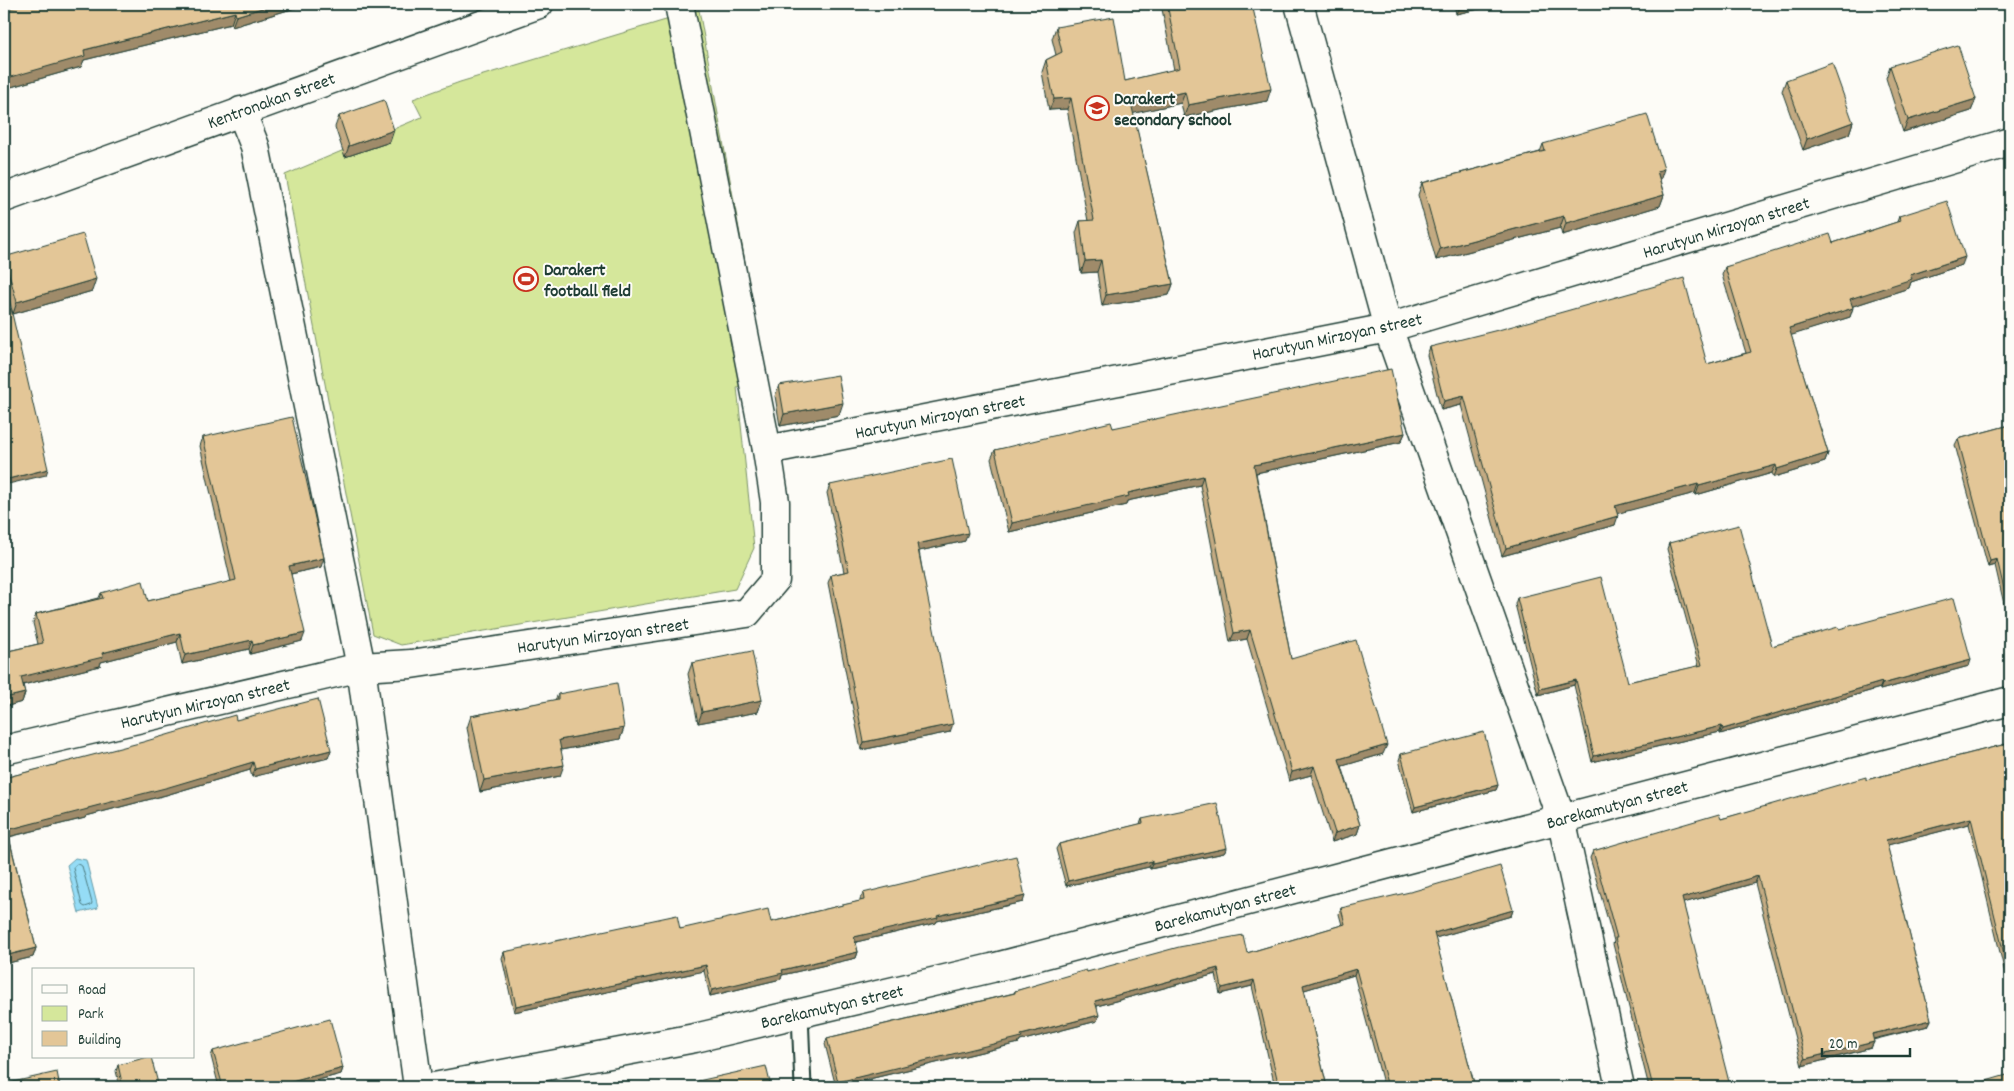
<svg xmlns="http://www.w3.org/2000/svg" width="2014" height="1091" viewBox="0 0 2014 1091" font-family="Dekko,sans-serif">
<style>
.green{fill:#d5e79b;stroke:#7a9268}
.water{fill:#95dcf6;stroke:#669ca8}
.lines{fill:none;stroke-linecap:round;stroke-linejoin:round}
.shore{stroke:#4e7d82;stroke-width:1}
.service-casing{stroke:#1f3d34;stroke-width:19}
.minor-casing{stroke:#1f3d34;stroke-width:31}
.secondary-casing{stroke:#1f3d34;stroke-width:31}
.service{stroke:#fdfcf7;stroke-width:15}
.minor{stroke:#fdfcf7;stroke-width:28}
.secondary{stroke:#fdfcf7;stroke-width:28}
.wall{fill:#c3aa82;stroke:#1f3d34}
.shaded-wall{fill:#9f8b6a;stroke:#1f3d34}
.building{fill:#e3c697;stroke:#1f3d34}
.labels{text-anchor:middle;stroke-width:4;stroke-linejoin:round;paint-order:stroke}
.poi-label{font-size:18px;font-weight:bold;fill:#1f3d34;stroke:#fdfcf7;text-anchor:start}
.street-label{font-size:18px;fill:#1f3d34;stroke:#fdfcf7}
</style>
<rect width="100%" height="100%" fill="#fdfcf7"/>
<filter id="ink" filterUnits="userSpaceOnUse"><feTurbulence type="fractalNoise" baseFrequency=".02" numOctaves="2"/><feDisplacementMap in="SourceGraphic" scale="10" xChannelSelector="R" yChannelSelector="G"/><feConvolveMatrix kernelMatrix="1 2 1 2 8 2 1 2 1" color-interpolation-filters="sRGB"/></filter>
<g filter="url(#ink)">
<polygon class="green" points="699,10 767,382 737,387 754,548 735,589 401,645 373,634 285,175 422,117 413,99 460,82"/>
<polygon class="water" points="75,858 86,860 98,908 79,913 67,865"/>
<g class="lines">
<polygon class="shore" points="77,864 82,866 92,903 91,905 85,907 82,905 73,868"/>
<defs>
<polyline id="service" points="800,1014 803,1087"/>
<g id="minor">
<polyline points="679,4 767,450"/>
<polyline points="1299,4 1388,328 1561,818 1620,1087"/>
<polyline points="241,111 255,146 361,667 418,1087"/>
<polyline points="4,750 361,667 411,664 747,613 775,580 775,502 767,450 1388,328 2010,142"/>
<polyline points="434,1087 695,1038 992,968 2010,701"/>
</g>
<polyline id="secondary" points="4,198 539,4"/>
</defs>
<use href="#service" class="service-casing"/>
<use href="#minor" class="minor-casing"/>
<use href="#secondary" class="secondary-casing"/>
<use href="#service" class="service"/>
<use href="#minor" class="minor"/>
<use href="#secondary" class="secondary"/>
</g>
<g class="wall">
<polygon points="308,4 232,27 231,24 84,60 81,67 4,89 4,10"/>
<polygon points="1161,4 1252,4 1267,101 1184,117 1181,103 1133,113 1173,284 1169,295 1102,306 1097,272 1081,273 1076,233 1080,221 1088,221 1067,109 1049,110 1042,72 1046,60 1056,55 1052,39 1056,27 1125,81 1174,70"/>
<polygon points="1454,4 1502,4 1456,14"/>
<polygon points="1890,66 1976,99 1971,111 1903,132 1886,78"/>
<polygon points="1786,80 1853,122 1849,134 1803,150 1782,91"/>
<polygon points="339,116 390,142 345,157 335,127"/>
<polygon points="1543,144 1660,180 1664,195 1660,206 1562,235 1560,228 1436,260 1418,195 1422,183 1540,152"/>
<polygon points="1899,216 1962,265 1911,282 1909,288 1853,306 1850,317 1791,335 1828,453 1825,462 1774,477 1772,473 1696,495 1695,493 1617,513 1615,525 1502,556 1461,405 1441,410 1427,355 1430,347 1707,364 1746,353 1722,275 1725,267 1833,243 1897,222"/>
<polygon points="4,257 92,291 13,314 4,281"/>
<polygon points="779,385 839,415 780,426 775,396"/>
<polygon points="2010,423 2010,630 1995,565 1988,567 1955,445 1958,439 2010,425"/>
<polygon points="1113,428 1405,433 1401,442 1256,473 1291,659 1383,754 1342,766 1360,825 1357,834 1332,842 1311,775 1289,781 1247,639 1230,642 1200,485 1127,501 1126,505 1009,532 991,459 995,450"/>
<polygon points="203,437 321,567 291,574 302,641 250,654 249,649 182,664 177,642 101,662 100,666 23,685 25,693 22,702 4,707 4,652 38,644 33,623 36,614 99,598 101,593 148,601 231,582 200,446"/>
<polygon points="830,485 965,541 919,551 950,732 861,750 828,583 831,575 844,572 827,493"/>
<polygon points="1669,543 1772,646 1839,629 1969,666 1880,690 1880,688 1720,734 1720,732 1592,762 1574,685 1538,695 1515,604 1517,598 1628,682 1699,666 1667,549"/>
<polygon points="692,663 762,700 758,712 698,723 688,674"/>
<polygon points="558,694 624,728 620,739 561,750 560,776 480,792 467,728 471,716 555,700"/>
<polygon points="236,720 331,750 328,758 252,777 250,770 166,795 86,816 85,818 9,837 36,948 33,957 4,964 4,778"/>
<polygon points="2010,743 2010,994 1969,824 1887,845 1931,1020 1928,1026 1873,1040 1874,1042 1871,1048 1802,1066 1755,883 1683,903 1727,1087 1649,1087 1613,944 1614,941 1590,858 1593,851 1721,819 1866,780"/>
<polygon points="1401,754 1498,785 1496,790 1413,812 1399,760"/>
<polygon points="1142,819 1227,848 1224,853 1150,869 1149,867 1066,886 1056,849 1059,844 1140,824"/>
<polygon points="863,893 1023,902 937,921 936,923 856,942 858,952 856,958 782,975 781,979 710,996 704,971 514,1012 502,958 504,952 680,929 771,922 861,901 860,899"/>
<polygon points="1341,908 1513,910 1511,916 1435,938 1475,1087 1384,1087 1354,975 1304,990 1327,1087 1275,1087 1252,986 1220,994 1216,974 1097,1006 1097,1021 1020,1041 1019,1043 836,1087 825,1044 827,1038 1014,993 1015,991 1087,972 1247,953 1342,925 1339,914"/>
<polygon points="213,1051 343,1068 341,1074 292,1087 219,1087 211,1056"/>
<polygon points="118,1065 159,1087 120,1087 116,1071"/>
<polygon points="698,1081 771,1087 696,1087"/>
</g>
<g class="shaded-wall">
<polygon points="275,4 308,4 232,27 236,16"/>
<polygon points="1480,4 1502,4 1456,14 1458,9"/>
<polygon points="235,12 231,24 84,60 81,67 4,89 4,79 84,50"/>
<polygon points="1271,89 1267,101 1184,117 1188,105"/>
<polygon points="1185,92 1181,103 1126,115 1131,103"/>
<polygon points="1071,98 1067,109 1049,110 1054,99"/>
<polygon points="1976,99 1971,111 1903,132 1908,120"/>
<polygon points="1853,122 1849,134 1803,150 1807,139"/>
<polygon points="394,130 390,142 345,157 349,146"/>
<polygon points="1664,169 1660,181 1657,171"/>
<polygon points="1664,195 1660,206 1562,235 1566,223"/>
<polygon points="1564,216 1560,228 1436,260 1440,249"/>
<polygon points="1965,257 1962,265 1911,282 1909,288 1847,308 1850,299 1910,275"/>
<polygon points="1101,260 1097,272 1081,273 1085,261"/>
<polygon points="96,279 92,291 13,314 17,302"/>
<polygon points="1173,284 1169,295 1102,306 1106,295"/>
<polygon points="1853,308 1850,317 1786,337 1789,328"/>
<polygon points="1464,396 1461,405 1441,410 1444,401"/>
<polygon points="843,403 839,415 780,426 784,414"/>
<polygon points="1405,433 1401,442 1251,474 1254,465"/>
<polygon points="1828,453 1825,462 1774,477 1777,469"/>
<polygon points="1776,465 1772,473 1696,495 1699,486"/>
<polygon points="48,469 46,475 4,485 4,480"/>
<polygon points="1203,476 1200,485 1127,501 1126,505 1009,532 1012,523 1128,493"/>
<polygon points="1698,484 1695,493 1612,515 1615,506"/>
<polygon points="1618,516 1615,525 1502,556 1506,548"/>
<polygon points="968,533 965,541 915,552 917,544"/>
<polygon points="324,558 321,567 286,575 289,566"/>
<polygon points="1997,559 1995,565 1988,567 1990,561"/>
<polygon points="1250,630 1247,639 1230,642 1234,633"/>
<polygon points="180,633 177,642 101,662 100,666 18,686 21,677 102,653"/>
<polygon points="305,633 302,641 250,654 253,645"/>
<polygon points="252,640 249,649 182,664 185,655"/>
<polygon points="1971,660 1969,666 1880,690 1882,684"/>
<polygon points="1576,680 1574,685 1538,695 1540,689"/>
<polygon points="1882,682 1880,688 1720,734 1723,729"/>
<polygon points="25,693 22,702 4,707 4,698"/>
<polygon points="762,700 758,712 698,723 702,712"/>
<polygon points="953,724 950,732 861,750 864,742"/>
<polygon points="1722,726 1720,732 1592,762 1594,756"/>
<polygon points="624,728 620,739 555,751 559,740"/>
<polygon points="1387,745 1383,754 1336,768 1339,759"/>
<polygon points="331,750 328,758 252,777 255,769"/>
<polygon points="253,762 250,770 166,795 86,816 85,818 4,838 7,830"/>
<polygon points="564,765 560,776 480,792 484,780"/>
<polygon points="1314,766 1311,775 1289,781 1292,772"/>
<polygon points="1498,785 1496,790 1413,812 1415,807"/>
<polygon points="1971,818 1969,824 1884,846 1886,840"/>
<polygon points="1360,825 1357,834 1332,842 1335,833"/>
<polygon points="1227,848 1224,853 1150,869 1152,864"/>
<polygon points="1152,861 1149,867 1066,886 1068,881"/>
<polygon points="1758,876 1755,883 1680,904 1682,898"/>
<polygon points="1025,896 1023,902 937,921 936,923 852,943 854,937 937,916"/>
<polygon points="1513,910 1511,916 1432,939 1434,933"/>
<polygon points="36,948 33,957 4,964 4,956"/>
<polygon points="858,952 856,958 782,975 781,979 710,996 712,990 782,970"/>
<polygon points="706,965 704,971 514,1012 516,1006"/>
<polygon points="1218,968 1216,974 1093,1007 1095,1001"/>
<polygon points="1356,969 1354,975 1301,991 1303,985"/>
<polygon points="1254,980 1252,986 1220,994 1222,988"/>
<polygon points="1099,1015 1097,1021 1020,1041 1019,1043 836,1087 838,1082"/>
<polygon points="1931,1020 1928,1026 1869,1040 1872,1034"/>
<polygon points="1874,1042 1871,1048 1802,1066 1805,1059"/>
<polygon points="343,1068 341,1074 292,1087 273,1087"/>
<polygon points="1729,1082 1727,1087 1710,1087"/>
</g>
<g class="building">
<polygon points="25,4 275,4 236,16 235,12 84,50 85,56 4,79 4,10"/>
<polygon points="1167,4 1252,4 1271,89 1188,105 1185,92 1131,103 1173,284 1106,295 1101,260 1085,261 1080,221 1094,220 1071,98 1054,99 1046,60 1062,52 1056,27 1114,17 1125,81 1180,68"/>
<polygon points="1457,4 1480,4 1458,9"/>
<polygon points="1958,45 1976,99 1908,120 1890,66"/>
<polygon points="1832,63 1853,122 1807,139 1786,80"/>
<polygon points="384,100 394,130 349,146 339,116"/>
<polygon points="1647,114 1664,169 1657,171 1664,195 1566,223 1564,216 1440,249 1422,183 1545,151 1543,144"/>
<polygon points="1947,201 1965,257 1910,275 1912,279 1850,299 1853,308 1789,328 1828,453 1777,469 1776,465 1699,486 1698,484 1615,506 1618,516 1506,548 1464,396 1444,401 1430,347 1502,329 1684,278 1707,364 1751,352 1725,267 1830,234 1833,243 1900,221 1899,216"/>
<polygon points="83,234 96,279 17,302 4,257"/>
<polygon points="11,309 48,469 4,480 4,310"/>
<polygon points="1391,369 1405,433 1254,465 1291,659 1356,640 1387,745 1339,759 1360,825 1335,833 1314,766 1292,772 1250,630 1234,633 1203,476 1128,493 1129,496 1012,523 995,450 1111,422 1113,428"/>
<polygon points="838,375 843,403 784,414 779,385"/>
<polygon points="292,417 324,558 289,566 305,633 253,645 252,640 185,655 180,633 102,653 103,657 21,677 25,693 4,698 4,652 43,643 36,614 103,598 101,593 143,581 148,601 236,580 203,437"/>
<polygon points="2010,425 2010,615 1997,559 1990,561 1958,439"/>
<polygon points="952,459 968,533 917,544 953,724 864,742 831,575 849,571 830,485"/>
<polygon points="1739,525 1772,646 1838,627 1839,629 1954,598 1971,660 1882,684 1882,682 1723,729 1722,726 1594,756 1576,680 1540,689 1517,598 1601,577 1628,682 1702,665 1669,543"/>
<polygon points="752,651 762,700 702,712 692,663"/>
<polygon points="617,683 624,728 559,740 564,765 484,780 471,716 558,699 558,694"/>
<polygon points="318,699 331,750 255,769 253,762 169,787 88,808 88,809 7,830 36,948 4,956 4,778 143,742 235,715 236,720"/>
<polygon points="1484,732 1498,785 1415,807 1401,754"/>
<polygon points="2010,743 2010,979 1971,818 1886,840 1931,1020 1872,1034 1874,1042 1805,1059 1758,876 1682,898 1729,1082 1710,1087 1653,1087 1615,938 1617,938 1593,851 1719,814 1721,819 1866,777 1866,780"/>
<polygon points="1217,803 1227,848 1152,864 1152,861 1068,881 1059,844 1143,823 1142,819"/>
<polygon points="1016,856 1025,896 937,916 938,918 854,937 858,952 782,970 783,973 712,990 706,965 516,1006 504,952 677,915 680,929 768,909 771,922 864,900 863,893"/>
<polygon points="1500,866 1513,910 1434,933 1475,1087 1388,1087 1356,969 1303,985 1327,1087 1279,1087 1254,980 1222,988 1218,968 1095,1001 1099,1015 1021,1035 1022,1037 838,1082 827,1038 1015,993 1015,991 1086,970 1087,972 1179,947 1243,935 1247,953 1345,924 1341,908 1414,891"/>
<polygon points="330,1019 343,1068 273,1087 223,1087 213,1051"/>
<polygon points="148,1057 151,1057 159,1087 123,1087 118,1065"/>
<polygon points="766,1066 771,1087 699,1087 698,1081"/>
<polygon points="57,1072 60,1087 4,1087 4,1084"/>
<polygon points="2010,1074 2010,1087 1977,1087 1976,1084"/>
</g>
</g>
<defs>
<symbol id="school-ring" viewBox="-11 -11 22 22"><circle r="9.5" fill="#fdfcf7" stroke="#c8321e" stroke-width="1.5"/><path d="M0-5L7-2L0 1L-7-2ZM-4 1L0 2.5L4 1V4Q0 6-4 4Z" fill="#c8321e"/></symbol>
<symbol id="stadium-ring" viewBox="-11 -11 22 22"><circle r="9.5" fill="#fdfcf7" stroke="#c8321e" stroke-width="1.5"/><path d="M0-5a6.5 5 0 1 0 0 10a6.5 5 0 1 0 0-10ZM-3.5-1.8h7v3.6h-7Z" fill="#c8321e"/></symbol>
</defs>
<g fill-rule="evenodd">
<use href="#school-ring" x="1083" y="94" width="28" height="28"/>
<use href="#stadium-ring" x="512" y="265" width="28" height="28"/>
</g>
<g class="labels">
<g class="poi-label">
<text x="1114" y="104">Darakert<tspan x="1114" dy="21">secondary school</tspan></text>
<text x="544" y="275">Darakert<tspan x="544" dy="21">football field</tspan></text>
</g>
<g class="street-label">
<text transform="translate(271 100) rotate(-20)" y="6">Kentronakan street</text>
<text transform="translate(1726 227) rotate(-17)" y="6">Harutyun Mirzoyan street</text>
<text transform="translate(1337 336) rotate(-12)" y="6">Harutyun Mirzoyan street</text>
<text transform="translate(940 416) rotate(-11)" y="6">Harutyun Mirzoyan street</text>
<text transform="translate(603 635) rotate(-8)" y="6">Harutyun Mirzoyan street</text>
<text transform="translate(205 703) rotate(-13)" y="6">Harutyun Mirzoyan street</text>
<text transform="translate(1617 804) rotate(-15)" y="6">Barekamutyan street</text>
<text transform="translate(1225 907) rotate(-15)" y="6">Barekamutyan street</text>
<text transform="translate(832 1006) rotate(-13)" y="6">Barekamutyan street</text>
</g>
</g>
<rect width="2014" height="1091" fill="none" stroke="#fdfcf7" stroke-width="20"/>
<rect x="10" y="10" width="1994" height="1071" fill="none" stroke="#1f3d34" stroke-width="2" filter="url(#ink)"/>
<rect x="32" y="968" width="162" height="90" fill="#fdfcf7" stroke="#a4b0a9"/>
<rect x="42" y="985" width="25" height="8" fill="#fdfcf7" stroke="#a4b0a9"/>
<text x="78" y="994" font-size="15" fill="#1f3d34">Road</text>
<rect x="42" y="1006" width="25" height="15" fill="#d5e79b" stroke="#a4b0a9"/>
<text x="78" y="1018" font-size="15" fill="#1f3d34">Park</text>
<rect x="42" y="1031" width="25" height="15" fill="#e3c697" stroke="#a4b0a9"/>
<text x="78" y="1044" font-size="15" fill="#1f3d34">Building</text>
<path d="M1822 1048v8h88v-8" fill="none" stroke="#1f3d34" stroke-width="2.5"/>
<text x="1829" y="1048" font-size="15" fill="#1f3d34" stroke="#fdfcf7" stroke-width="4" paint-order="stroke">20 m</text>
</svg>
